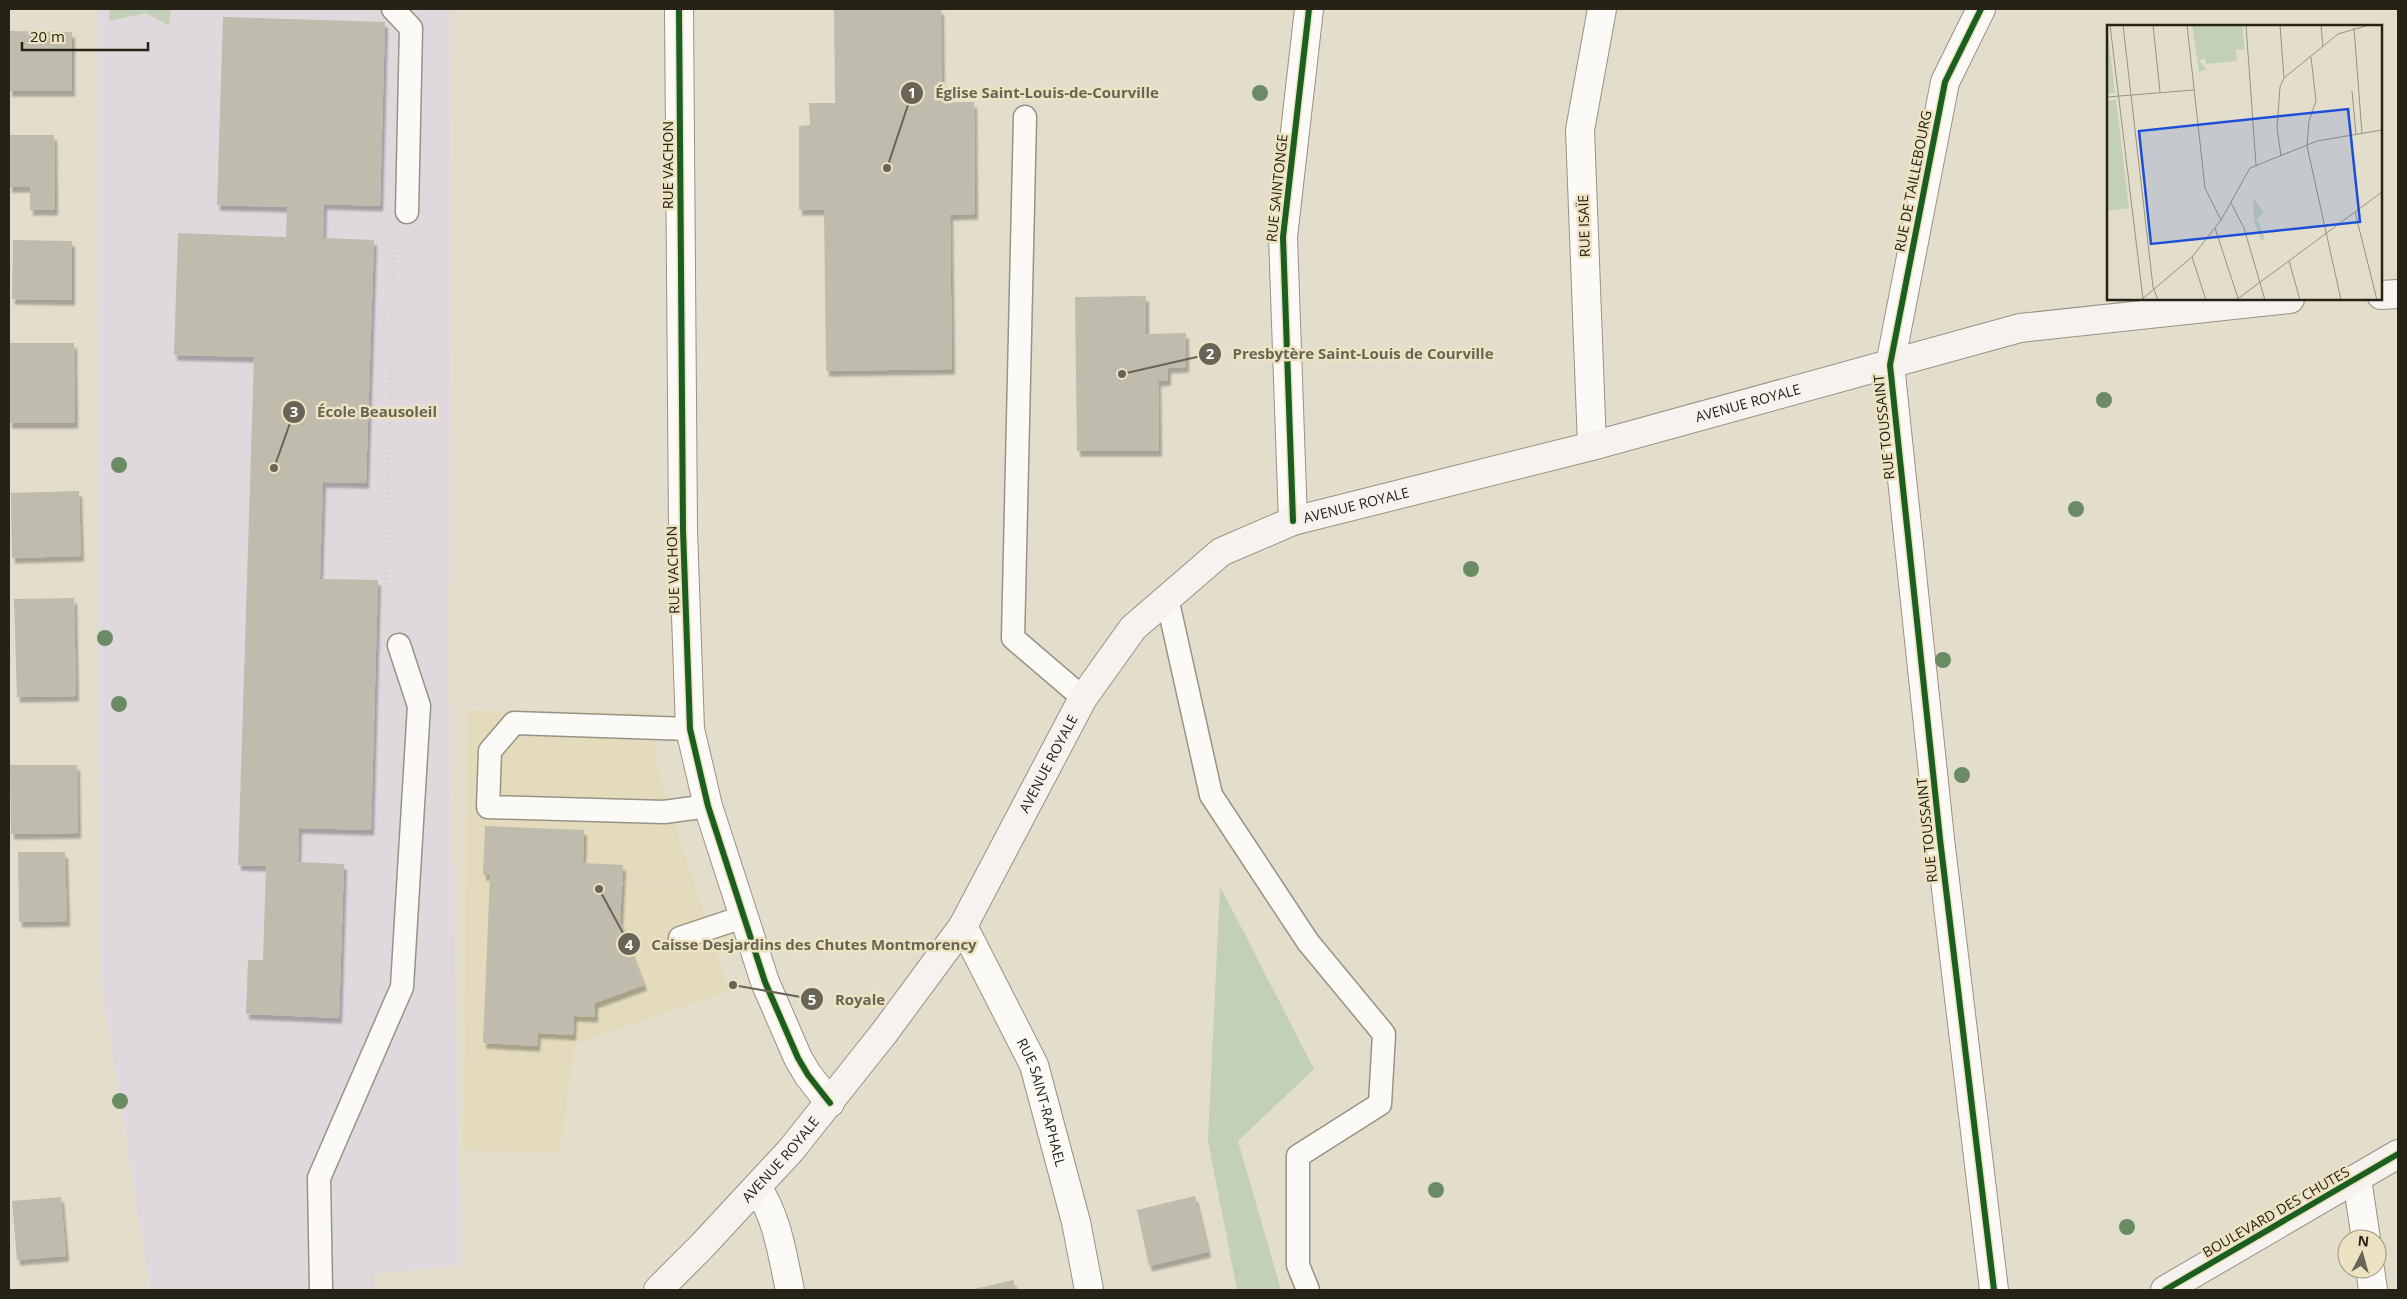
<svg xmlns="http://www.w3.org/2000/svg" width="2407" height="1299" viewBox="0 0 2407 1299" font-family="'Open Sans',sans-serif">
<style>
.built{fill:#e4dbbc}
.education{fill:#dfd9dd}
.green{fill:#c3d0b8}
.building{fill:#bfbbad;filter:url(#shadow)}
.lines{fill:none;stroke-linecap:round;stroke-linejoin:round}
.lane-casing{stroke:#979385;stroke-width:25}
.street-casing{stroke:#979385;stroke-width:30}
.secondary-casing{stroke:#979385;stroke-width:30}
.path{stroke:#d4d1cc;stroke-width:3;stroke-dasharray:1 4;stroke-linecap:butt}
.lane{stroke:#fbfaf7;stroke-width:22}
.street{stroke:#fbfaf7;stroke-width:28}
.secondary{stroke:#f5f2ef;stroke-width:28}
.cycleway-casing{stroke:#ede3c2;stroke-width:9}
.cycleway{stroke:#1b5e20;stroke-width:6}
.tree{fill:#6b8b64}
.labels{text-anchor:middle;stroke-width:5;stroke-linejoin:round;paint-order:stroke}
.street-label{font-size:14px;fill:#262216;stroke:#ede3c2}
.inset-road{fill:none;stroke:#979383;stroke-width:1}
.view{fill:#1d4ed8;fill-opacity:0.15;stroke:#1d4ed8;stroke-width:2.5}
.inset-edge{fill:none;stroke:#262216;stroke-width:2.5}
.leader{fill:none;stroke:#686456;stroke-width:2}
.callout-dot{fill:#686456;stroke:#ede3c2;stroke-width:2}
.mark-label{font-size:15px;text-anchor:middle;font-weight:bold;fill:#fff}
.callout-label{font-size:15px;text-anchor:middle;font-weight:bold;fill:#686456;stroke:#ede3c2;stroke-width:5;stroke-linejoin:round;paint-order:stroke}
</style>
<defs>
<filter id="shadow"><feDropShadow dx="3" dy="5.5" stdDeviation="1" flood-color="#0004"/></filter>
</defs>
<rect width="100%" height="100%" fill="#e3decc"/>
<polygon class="built" points="467,710 652,713 657,761 664,790 729,991 575,1044 560,1153 464,1150"/>
<polygon class="education" points="98,9 450,9 452,269 448,667 462,1265 374,1274 375,1290 150,1290 99,969"/>
<g class="green">
<polygon points="109,9 171,9 169,26 146,13 109,21"/>
<polygon points="1220,886 1314,1069 1238,1141 1281,1290 1237,1290 1208,1141"/>
</g>
<g class="building">
<polygon points="834,9 941,9 942,102 974,102 975,214 950,215 952,369 826,371 824,210 799,210 799,126 810,125 809,103 835,103"/>
<polygon points="223,17 385,22 380,206 324,204 323,238 374,240 366,483 323,482 320,579 378,580 371,830 299,828 298,862 344,864 339,1018 246,1014 248,960 263,960 266,866 238,865 254,357 174,355 178,233 286,237 287,207 217,205"/>
<polygon points="9,31 72,32 72,91 9,91"/>
<polygon points="9,135 54,135 55,210 30,210 30,187 9,187"/>
<polygon points="13,240 72,241 72,300 12,299"/>
<polygon points="1146,296 1146,334 1186,333 1186,367 1168,368 1168,380 1158,381 1159,451 1077,451 1075,297"/>
<polygon points="9,343 74,343 75,423 9,423"/>
<polygon points="79,491 81,556 12,558 11,493"/>
<polygon points="74,598 76,696 17,697 14,599"/>
<polygon points="10,765 77,765 78,833 11,834"/>
<polygon points="485,826 584,830 583,863 623,865 620,922 644,985 595,1003 595,1017 574,1016 573,1035 538,1033 537,1046 483,1043 490,875 483,875"/>
<polygon points="18,852 65,852 67,921 19,922"/>
<polygon points="1195,1196 1208,1252 1149,1266 1137,1210"/>
<polygon points="61,1197 66,1256 17,1260 12,1201"/>
<polygon points="1013,1280 1016,1290 974,1290 974,1289"/>
</g>
<g class="lines">
<defs>
<g id="lane">
<polyline points="393,9 411,28 407,212"/>
<polyline points="1025,117 1013,638 1083,698"/>
<polyline points="1167,598 1211,795 1308,942 1384,1034 1380,1104 1298,1156 1298,1265 1308,1290"/>
<polyline points="690,729 514,723 490,751 488,807 664,812 708,806"/>
<polyline points="680,938 743,917"/>
<polyline points="321,1290 319,1178 402,987 419,706 399,645"/>
</g>
<g id="street">
<polyline points="679,9 683,530 690,729 708,806 765,982 798,1058 808,1075 830,1103"/>
<polyline points="1981,9 1945,82 1890,365 1940,839 1994,1290"/>
<polyline points="1592,446 1580,130 1602,9"/>
<polyline points="1293,521 1283,237 1309,9"/>
<path id="s1" d="M963,926L1034,1065L1076,1222L1089,1290"/>
<polyline points="2357,1179 2366,1239"/>
<path d="M757,1187C778,1219 782,1254 790,1290"/>
<polyline points="2370,1269 2373,1290"/>
</g>
<g id="secondary">
<polyline points="2381,295 2398,294"/>
<path id="s2" d="M658,1290L702,1246L791,1150L884,1033L963,926L1083,698L1133,628L1221,552L1293,521L1592,446L2020,328L2290,299"/>
<polyline points="2165,1290 2398,1154"/>
</g>
</defs>
<use href="#lane" class="lane-casing"/>
<use href="#street" class="street-casing"/>
<use href="#secondary" class="secondary-casing"/>
<g class="path">
<polyline points="391,613 385,594 394,243"/>
<polyline points="452,705 485,704"/>
<polyline points="622,884 670,884 693,877"/>
</g>
<use href="#lane" class="lane"/>
<use href="#street" class="street"/>
<use href="#secondary" class="secondary"/>
<defs>
<g id="cycleway">
<polyline points="679,9 683,530 690,729 708,806 765,982 798,1058 808,1075 830,1103"/>
<polyline points="1981,9 1945,82 1890,365 1940,839 1994,1290"/>
<polyline points="1293,521 1283,237 1309,9"/>
<polyline points="2165,1290 2398,1154"/>
</g>
</defs>
<use href="#cycleway" class="cycleway-casing"/>
<use href="#cycleway" class="cycleway"/>
</g>
<g class="tree">
<circle cx="1260" cy="93" r="8"/>
<circle cx="2104" cy="400" r="8"/>
<circle cx="119" cy="465" r="8"/>
<circle cx="2076" cy="509" r="8"/>
<circle cx="1471" cy="569" r="8"/>
<circle cx="105" cy="638" r="8"/>
<circle cx="1943" cy="660" r="8"/>
<circle cx="119" cy="704" r="8"/>
<circle cx="1962" cy="775" r="8"/>
<circle cx="120" cy="1101" r="8"/>
<circle cx="1436" cy="1190" r="8"/>
<circle cx="2127" cy="1227" r="8"/>
</g>
<g class="labels">
<g class="street-label">
<text transform="translate(668 165) rotate(-90)" y="5">RUE VACHON</text>
<text transform="translate(1913 181) rotate(-79)" y="5">RUE DE TAILLEBOURG</text>
<text transform="translate(1277 188) rotate(-84)" y="5">RUE SAINTONGE</text>
<text transform="translate(1584 226) rotate(-92)" y="5">RUE ISAÏE</text>
<text dy="5" stroke="none"><textPath href="#s2" startOffset="1484">AVENUE ROYALE</textPath></text>
<text transform="translate(1884 427) rotate(-96)" y="5">RUE TOUSSAINT</text>
<text dy="5" stroke="none"><textPath href="#s2" startOffset="1079">AVENUE ROYALE</textPath></text>
<text transform="translate(673 570) rotate(-92)" y="5">RUE VACHON</text>
<text dy="5" stroke="none"><textPath href="#s2" startOffset="659">AVENUE ROYALE</textPath></text>
<text transform="translate(1927 830) rotate(-96)" y="5">RUE TOUSSAINT</text>
<text dy="5" stroke="none"><textPath href="#s1" startOffset="194">RUE SAINT-RAPHAEL</textPath></text>
<text dy="5" stroke="none"><textPath href="#s2" startOffset="179">AVENUE ROYALE</textPath></text>
<text transform="translate(2276 1212) rotate(-30)" y="5">BOULEVARD DES CHUTES</text>
</g>
</g>
<g transform="translate(2107 25)">
<rect width="275" height="275" fill="#e3decc"/>
<path d="M0,0L8,68L0,69ZM85,0H135L138,24L129,25L130,36L99,39L98,34L92,35L99,44L92,47ZM9,75L22,183L0,186V76ZM146,172L156,187L150,194L158,214L154,216L147,195Z" fill="#c3d0b8"/>
<path class="inset-road" d="M3,0L36,274M16,0L46,262L51,275M46,0L53,67M80,0L98,163L114,195M139,0L149,140M173,0L177,53L173,62L170,103L174,131M214,0L216,22M247,3L255,109M204,32L209,76L202,96L200,121L234,275M177,53L231,9L262,0M245,66L249,109M0,72L87,65M124,178L137,203L158,275M248,187L270,275M108,203L131,273M85,232L99,275M182,236L193,275M34,275L85,232L114,195L143,143L210,116L275,105M129,275L275,167"/>
<path class="view" d="M241,84L253,197L44,219L32,106Z"/>
<rect width="275" height="275" class="inset-edge"/>
</g>
<path class="leader" d="M887 168L912 93M1122 374L1210 354M274 468L294 412M599 889L629 944M733 985L812 999"/>
<g class="callout-dot">
<circle cx="887" cy="168" r="5"/>
<circle cx="1122" cy="374" r="5"/>
<circle cx="274" cy="468" r="5"/>
<circle cx="599" cy="889" r="5"/>
<circle cx="733" cy="985" r="5"/>
<circle cx="912" cy="93" r="12"/>
<circle cx="1210" cy="354" r="12"/>
<circle cx="294" cy="412" r="12"/>
<circle cx="629" cy="944" r="12"/>
<circle cx="812" cy="999" r="12"/>
</g>
<g class="mark-label">
<text x="912" y="98">1</text>
<text x="1210" y="359">2</text>
<text x="294" y="417">3</text>
<text x="629" y="950">4</text>
<text x="812" y="1005">5</text>
</g>
<g class="callout-label">
<text x="1047" y="98">Église Saint-Louis-de-Courville</text>
<text x="1363" y="359">Presbytère Saint-Louis de Courville</text>
<text x="377" y="417">École Beausoleil</text>
<text x="814" y="950">Caisse Desjardins des Chutes Montmorency</text>
<text x="860" y="1005">Royale</text>
</g>
<rect width="2407" height="1299" fill="none" stroke="#262216" stroke-width="20"/>
<g transform="translate(2362 1254) rotate(6)"><circle r="24" fill="#ede3c2" stroke="#9d967d"/>
<path d="M0-4L9 19L0 12L-9 19Z" fill="#686456"/>
<text y="-8" font-size="14" font-weight="bold" text-anchor="middle" fill="#262216">N</text>
</g>
<path d="M22 42v8h126v-8" fill="none" stroke="#262216" stroke-width="2.5"/>
<text x="30" y="42" font-size="15" fill="#262216" stroke="#ede3c2" stroke-width="4" paint-order="stroke">20 m</text>
</svg>
